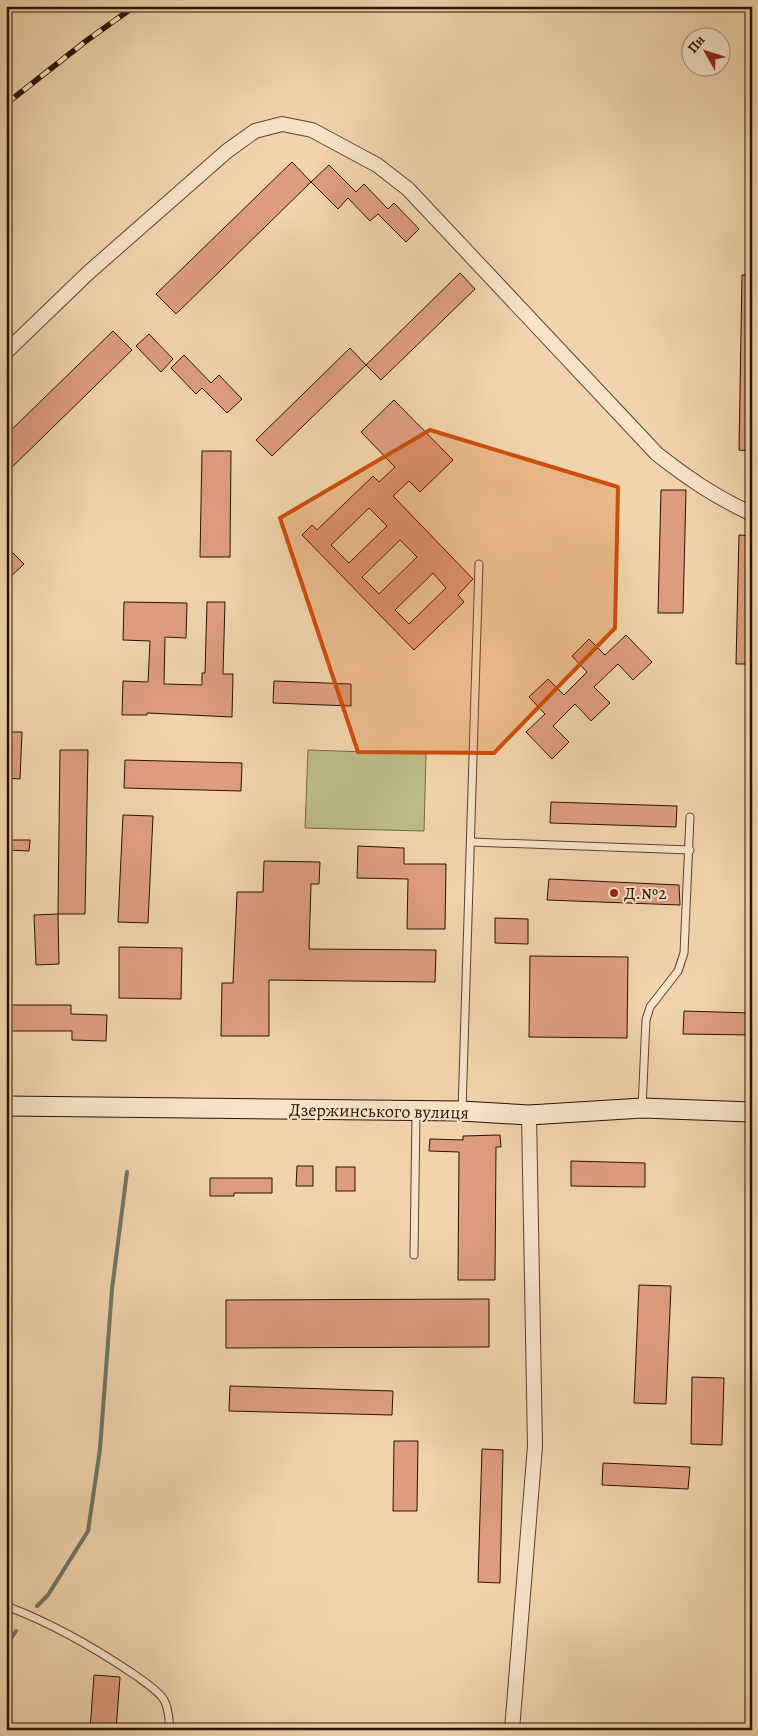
<svg xmlns="http://www.w3.org/2000/svg" width="758" height="1736" viewBox="0 0 758 1736" font-family="Alegreya,serif">
<style>
.green{fill:#bdbc87;stroke:#746745}
.lines{fill:none;stroke-linecap:round;stroke-linejoin:round}
.stream{stroke:#6e7665;stroke-width:4}
.building{fill:#de9d7f;stroke:#2b1203;fill-rule:evenodd}
.service-casing{stroke:#5c422d;stroke-width:9}
.minor-casing{stroke:#5c422d;stroke-width:16}
.secondary-casing{stroke:#2b1203;stroke-width:21}
.service{stroke:#f6e3c9;stroke-width:7}
.minor{stroke:#f6e3c9;stroke-width:14}
.secondary{stroke:#f6e3c9;stroke-width:19}
.rail-casing{stroke:#2b1203;stroke-width:5.5}
.rail{stroke:#f6e3c9;stroke-width:4;stroke-dasharray:11;stroke-linecap:butt}
.marked{fill:#cc4e0b;fill-opacity:0.2;stroke:#cc4e0b;stroke-width:4;stroke-linejoin:round}
.poi-dot{fill:#8f2418;stroke:#f6e3c9;stroke-width:2}
.labels{text-anchor:middle;stroke-width:4;stroke-linejoin:round;paint-order:stroke}
.poi-label{font-size:18px;fill:#2b1203;stroke:#f6e3c9;text-anchor:start}
.street-label{font-size:18px;fill:#2b1203;stroke:#f6e3c9}
</style>
<rect width="100%" height="100%" fill="#f1d4ac"/>
<filter id="stains"><feTurbulence type="fractalNoise" baseFrequency=".004" numOctaves="4"/><feColorMatrix values="0 0 0 0 .2 0 0 0 0 .09 0 0 0 0 .02 0 0 0 .5 -.17"/></filter>
<radialGradient id="worn" r=".72"><stop offset=".6" stop-color="#630" stop-opacity="0"/><stop offset="1" stop-color="#630" stop-opacity=".3"/></radialGradient>
<polygon class="green" points="308,750 426,754 424,831 305,828"/>
<g class="lines">
<g class="stream">
<polyline points="37,1606 48,1595 88,1531 100,1449 112,1289 127,1172"/>
<polyline points="6,1646 16,1631"/>
</g>
</g>
<g class="building">
<polygon points="292,162 311,182 176,314 156,294"/>
<polygon points="329,165 356,192 364,184 388,209 394,203 419,229 406,242 378,214 370,221 348,198 338,209 311,182"/>
<polygon points="460,273 475,289 381,380 366,365"/>
<polygon points="742,275 752,275 752,451 739,450"/>
<polygon points="113,331 132,350 6,473 6,435"/>
<polygon points="149,334 173,359 161,372 136,346"/>
<polygon points="350,348 366,365 272,456 256,440"/>
<polygon points="184,355 211,383 219,375 242,399 227,413 202,388 196,394 171,368"/>
<path d="M394,400L453,460L420,492L409,481L393,496L473,579L458,595L464,602L414,650L302,535L312,525L317,530L373,476L379,482L395,467L361,432ZM369,508L387,526L349,563L331,545ZM400,540L417,557L379,594L362,577ZM433,573L446,588L409,624L395,610Z"/>
<polygon points="202,451 231,451 230,557 200,557"/>
<polygon points="661,490 686,490 683,613 658,613"/>
<polygon points="739,535 752,536 752,664 736,664"/>
<polygon points="6,546 24,564 6,581"/>
<polygon points="124,602 187,603 186,638 165,637 164,684 202,685 202,673 205,673 207,602 225,602 223,674 233,674 232,717 147,713 147,715 122,715 123,681 148,682 150,641 123,640"/>
<polygon points="626,635 652,662 633,680 618,664 594,687 610,703 591,721 575,704 553,726 569,742 552,759 526,732 545,714 529,697 548,679 564,695 587,672 572,656 589,639 605,655"/>
<polygon points="274,681 351,684 351,706 273,703"/>
<polygon points="6,732 22,732 20,779 6,778"/>
<polygon points="60,750 88,750 85,914 58,914"/>
<polygon points="125,760 242,763 241,791 124,788"/>
<polygon points="551,802 677,806 676,827 550,823"/>
<polygon points="123,815 153,816 148,923 118,922"/>
<polygon points="8,840 30,840 29,851 7,850"/>
<polygon points="358,846 404,848 404,864 446,864 445,929 407,929 408,879 357,878"/>
<polygon points="264,861 320,862 319,884 311,884 309,949 436,950 435,982 269,980 269,1036 221,1036 222,983 233,983 237,892 263,892"/>
<polygon points="549,879 679,885 680,905 547,900"/>
<polygon points="58,914 59,964 36,965 34,915"/>
<polygon points="495,918 528,919 528,944 495,943"/>
<polygon points="119,947 182,948 181,999 119,998"/>
<polygon points="530,956 628,957 627,1038 529,1037"/>
<polygon points="6,1005 71,1005 71,1014 107,1015 106,1041 72,1040 72,1031 6,1031"/>
<polygon points="684,1011 752,1013 752,1035 683,1034"/>
<polygon points="500,1135 501,1147 496,1147 495,1280 458,1280 459,1152 429,1151 430,1139 463,1140 463,1136"/>
<polygon points="571,1161 645,1163 645,1187 571,1186"/>
<polygon points="297,1166 313,1166 313,1186 296,1186"/>
<rect x="336" y="1167" width="19" height="24"/>
<polygon points="210,1178 272,1178 272,1193 234,1193 234,1196 210,1196"/>
<polygon points="639,1285 671,1286 666,1404 634,1403"/>
<polygon points="489,1299 489,1347 226,1348 226,1300"/>
<polygon points="692,1377 724,1378 722,1445 691,1444"/>
<polygon points="230,1386 393,1391 392,1415 229,1411"/>
<polygon points="394,1441 418,1441 417,1511 393,1511"/>
<polygon points="482,1449 503,1450 500,1583 478,1582"/>
<polygon points="603,1463 690,1467 688,1489 602,1485"/>
<polygon points="94,1675 120,1677 116,1730 90,1730"/>
</g>
<g class="lines">
<defs>
<g id="service">
<polyline points="471,842 690,850"/>
<polyline points="642,1108 646,1020 650,1007 678,971 684,953 690,817"/>
<polyline points="462,1111 479,564"/>
<polyline points="414,1255 416,1112"/>
<path d="M6,1606C52,1623 95,1648 135,1675C143,1681 159,1691 164,1700C169,1708 169,1721 170,1730"/>
</g>
<g id="minor">
<path d="M6,352L88,273L227,151L255,131L282,124L312,130L377,165L408,189L657,454C689,479 714,496 752,514"/>
<polyline points="512,1730 535,1446 529,1115"/>
</g>
<polyline id="secondary" points="6,1106 461,1111 529,1115 642,1108 752,1112"/>
</defs>
<use href="#service" class="service-casing"/>
<use href="#minor" class="minor-casing"/>
<use href="#secondary" class="secondary-casing"/>
<use href="#service" class="service"/>
<use href="#minor" class="minor"/>
<use href="#secondary" class="secondary"/>
<defs>
<polyline id="rail" points="6,104 86,41 135,6"/>
</defs>
<use href="#rail" class="rail-casing"/>
<use href="#rail" class="rail"/>
</g>
<path class="marked" d="M430,430L618,487L615,628L494,753L358,752L280,518Z"/>
<circle class="poi-dot" cx="614" cy="893" r="5"/>
<g class="labels">
<g class="poi-label">
<text x="624" y="899">Д.№2</text>
</g>
<g class="street-label">
<text transform="translate(379 1111) rotate(1)" y="6">Дзержинського вулиця</text>
</g>
</g>
<rect width="758" height="1736" fill="none" stroke="#f1d4ac" stroke-width="25"/>
<rect x="8" y="8" width="743" height="1721" fill="none" stroke="#2b1203" stroke-width="2.5"/>
<rect x="12" y="12" width="733" height="1711" fill="none" stroke="#2b1203"/>
<g transform="translate(706 52) rotate(309)"><circle r="24" fill="#f6e3c9" stroke="#a58f7a"/>
<path d="M0-4L9 19L0 12L-9 19Z" fill="#8f2418"/>
<text y="-8" font-size="14" font-weight="bold" text-anchor="middle" fill="#2b1203">Пн</text>
</g>
<rect width="100%" height="100%" filter="url(#stains)"/>
<rect width="100%" height="100%" fill="url(#worn)"/>
</svg>
